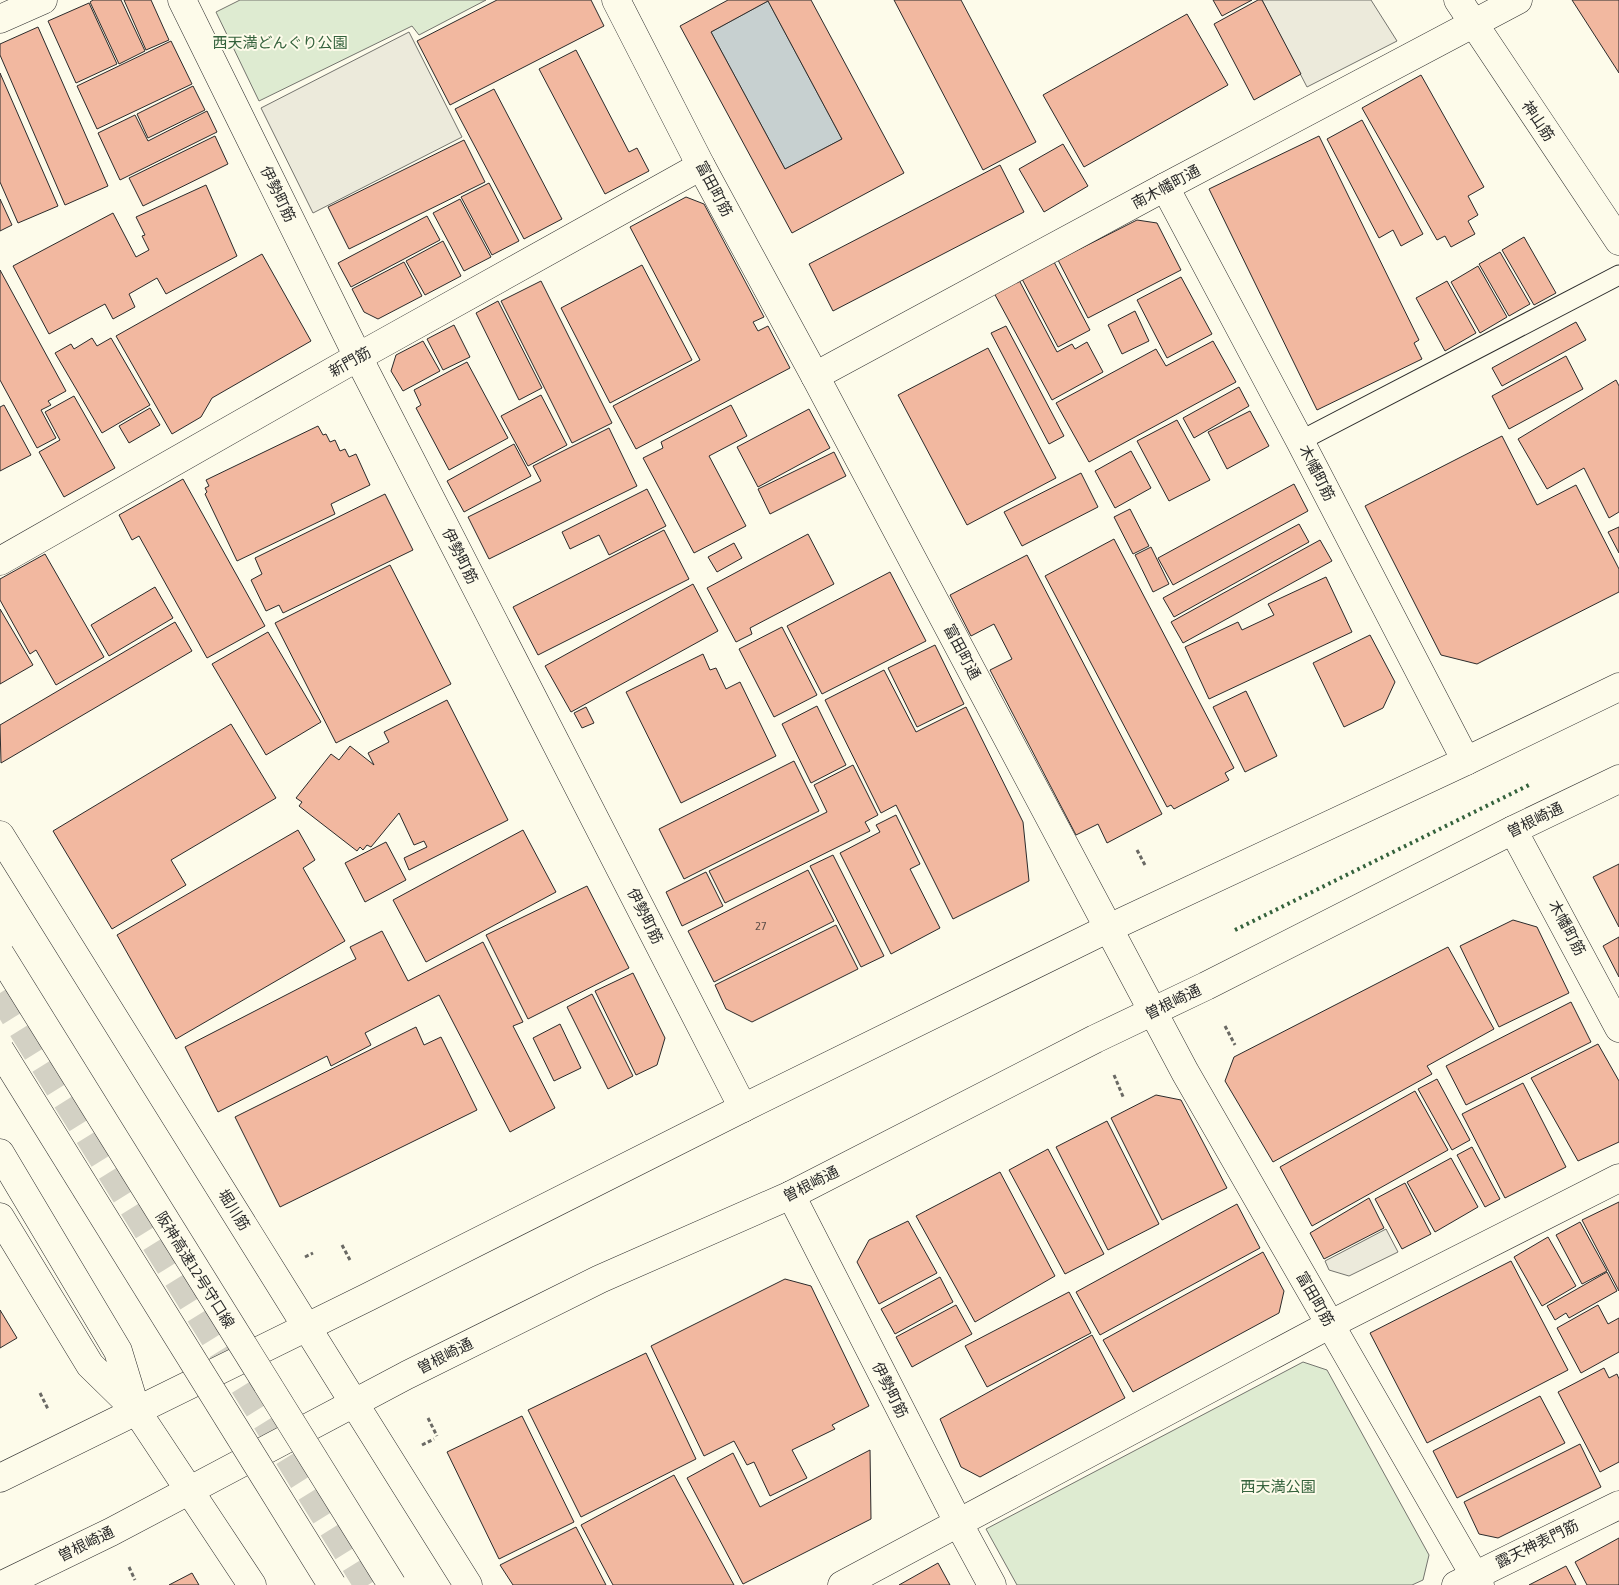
<svg xmlns="http://www.w3.org/2000/svg" width="1619" height="1585" viewBox="0 0 1619 1585" font-family="'Asap Condensed','Noto Sans JP',sans-serif">
<style>
.green{fill:#deebd1;stroke:#74746e}
.parking{fill:#eceadb;stroke:#74746e}
.water{fill:#c7d0d0;stroke:#74746e}
.building{fill:#f2b8a0;stroke:#2b2b2b;fill-rule:evenodd}
.lines{fill:none;stroke-linecap:round;stroke-linejoin:round}
.secondary-tunnel{stroke:#d3d1c4;stroke-width:28;stroke-dasharray:28 14;stroke-linecap:butt}
.lane-casing{stroke:#2b2b2b;stroke-width:21}
.street-casing{stroke:#2b2b2b;stroke-width:29}
.secondary-casing{stroke:#2b2b2b;stroke-width:29}
.highway-casing{stroke:#2b2b2b;stroke-width:29}
.path{stroke:#6a6964;stroke-width:3;stroke-dasharray:4 2.5;stroke-linecap:butt}
.lane{stroke:#fdfbea;stroke-width:19}
.street{stroke:#fdfbea;stroke-width:28}
.secondary{stroke:#fdfbea;stroke-width:28}
.highway{stroke:#fdfbea;stroke-width:28}
.highway-bridge-casing{stroke:#2b2b2b;stroke-width:29;stroke-linecap:butt}
.highway-bridge{stroke:#fdfbea;stroke-width:28}
.hedge{stroke:#34623c;stroke-width:4;stroke-dasharray:2.5 4;stroke-linecap:butt}
.labels{text-anchor:middle;stroke-width:4;stroke-linejoin:round;paint-order:stroke}
.number-label{font-size:12px;fill:#5d4e48}
.park-label{font-size:15px;fill:#34623c;stroke:#fdfbea}
.street-label{font-size:15px;fill:#2b2b2b;stroke:#fdfbea}
</style>
<rect width="100%" height="100%" fill="#fdfbea"/>
<g class="green">
<polygon points="240,0 486,0 419,35 412,26 259,101 216,12"/>
<polygon points="1303,1362 1327,1370 1429,1555 1423,1580 1412,1585 1017,1585 986,1529"/>
</g>
<g class="parking">
<polygon points="1262,0 1371,0 1397,41 1307,87"/>
<polygon points="409,32 462,137 313,213 261,108"/>
<polygon points="1386,1229 1398,1252 1349,1276 1329,1270 1325,1261"/>
</g>
<polygon class="water" points="768,1 842,139 785,169 711,32"/>
<g class="building">
<polygon points="93,0 121,0 145,51 119,64 90,2"/>
<polygon points="124,0 151,0 169,40 146,50"/>
<polygon points="497,0 591,0 604,26 450,105 417,41"/>
<path d="M728,0H811L904,173L792,233L680,26ZM768,1L842,139L785,169L711,32Z"/>
<polygon points="894,0 961,0 1036,142 983,170"/>
<polygon points="1213,0 1252,0 1222,16"/>
<polygon points="1258,0 1262,0 1301,74 1254,100 1214,24"/>
<polygon points="1572,0 1619,0 1619,73"/>
<polygon points="89,3 117,64 76,83 48,21"/>
<polygon points="1187,14 1228,85 1084,167 1043,95"/>
<polygon points="38,27 108,186 65,205 0,55 0,44"/>
<polygon points="171,41 192,84 97,129 77,86"/>
<polygon points="576,50 629,152 637,148 649,171 605,194 539,69"/>
<polygon points="0,73 58,206 18,223 0,182"/>
<polygon points="1421,75 1484,187 1468,196 1478,215 1468,221 1475,234 1451,247 1445,236 1437,240 1362,108"/>
<polygon points="193,86 205,110 148,138 137,114"/>
<polygon points="494,89 562,219 524,239 455,109"/>
<polygon points="207,111 217,132 120,180 98,133 135,115 148,141"/>
<polygon points="1362,120 1423,234 1401,246 1393,230 1379,238 1327,139"/>
<polygon points="215,136 228,164 143,206 129,178"/>
<polygon points="1319,136 1419,340 1414,343 1422,359 1317,410 1209,189"/>
<polygon points="464,140 485,182 349,249 328,207"/>
<polygon points="1063,144 1088,186 1044,212 1019,169"/>
<polygon points="1000,165 1024,212 833,311 809,264"/>
<polygon points="489,183 519,241 492,255 461,197"/>
<polygon points="206,185 237,256 166,294 157,278 129,294 135,307 113,319 105,304 49,334 13,266 113,213 136,257 149,250 142,236 145,235 136,217"/>
<polygon points="686,197 704,204 764,317 753,322 758,331 768,326 790,368 636,449 613,406 700,360 630,227"/>
<polygon points="0,199 12,225 0,231"/>
<polygon points="460,199 491,257 464,271 433,213"/>
<polygon points="427,216 440,240 351,287 338,263"/>
<polygon points="1137,220 1157,223 1181,270 1088,318 1058,260"/>
<polygon points="1524,237 1556,293 1534,305 1502,250"/>
<polygon points="443,241 461,276 425,295 406,261"/>
<polygon points="1500,252 1530,304 1509,316 1479,264"/>
<polygon points="262,254 311,341 212,398 201,417 172,434 116,336"/>
<polygon points="404,262 422,296 378,319 364,312 352,289"/>
<polygon points="1054,262 1090,330 1058,347 1022,279"/>
<polygon points="642,265 692,360 610,403 561,308"/>
<polygon points="1478,266 1507,317 1480,333 1451,282"/>
<polygon points="0,270 66,391 48,401 51,405 41,410 56,438 37,448 0,380"/>
<polygon points="1181,277 1212,334 1167,358 1137,300"/>
<polygon points="1019,280 1057,352 1072,344 1075,349 1087,342 1103,372 1052,400 994,293"/>
<polygon points="541,281 612,423 572,443 501,301"/>
<polygon points="1447,281 1476,333 1445,351 1416,298"/>
<polygon points="498,301 542,388 519,400 476,313"/>
<polygon points="1135,311 1149,341 1122,354 1108,325"/>
<polygon points="1576,322 1586,340 1502,386 1492,368"/>
<polygon points="454,325 470,357 443,370 427,339"/>
<polygon points="1006,326 1064,436 1049,444 991,333"/>
<polygon points="92,338 97,346 111,338 150,405 102,433 55,353 71,344 74,349"/>
<polygon points="423,341 440,371 403,391 391,371 396,355"/>
<polygon points="1213,341 1236,382 1089,462 1056,403 1156,349 1166,366"/>
<polygon points="988,348 1056,478 967,525 898,395"/>
<polygon points="1566,356 1583,389 1509,429 1492,396"/>
<polygon points="467,362 508,438 449,470 416,408 421,405 414,390"/>
<polygon points="1616,380 1619,386 1619,512 1609,518 1584,468 1547,489 1518,439"/>
<polygon points="1239,387 1249,406 1194,438 1183,418"/>
<polygon points="541,395 567,445 528,466 501,416"/>
<polygon points="74,396 115,468 64,497 39,452 60,440 45,412"/>
<polygon points="4,405 31,455 0,471 0,407"/>
<polygon points="731,405 747,436 709,456 746,526 694,553 643,458 663,448 661,442"/>
<polygon points="150,408 160,425 129,443 119,426"/>
<polygon points="809,409 830,448 758,487 737,447"/>
<polygon points="1250,411 1269,446 1227,469 1208,432"/>
<polygon points="1177,420 1210,480 1169,501 1137,441"/>
<polygon points="318,426 323,435 326,434 330,442 335,440 340,451 345,449 349,457 356,454 370,485 331,504 335,514 237,561 205,494 207,492 205,488 209,486 206,480"/>
<polygon points="609,428 637,486 489,559 468,517 541,481 533,466"/>
<polygon points="1502,436 1537,505 1576,485 1619,569 1619,592 1477,664 1441,655 1365,506"/>
<polygon points="514,444 531,476 464,512 447,481"/>
<polygon points="1131,451 1151,488 1115,508 1095,471"/>
<polygon points="834,452 846,476 770,514 758,489"/>
<polygon points="1081,473 1098,507 1022,546 1004,512"/>
<polygon points="183,479 265,626 207,658 139,536 132,540 119,515"/>
<polygon points="1294,484 1308,511 1173,585 1158,558"/>
<polygon points="647,489 666,526 609,555 599,535 570,549 562,532"/>
<polygon points="385,494 413,550 283,613 279,605 266,611 251,580 262,574 255,558"/>
<polygon points="1130,509 1149,546 1133,554 1114,517"/>
<polygon points="1299,524 1309,542 1174,617 1163,598"/>
<polygon points="1619,527 1619,553 1608,532"/>
<polygon points="664,530 689,579 538,655 513,607"/>
<polygon points="808,534 834,584 750,628 752,634 736,642 707,588"/>
<polygon points="1114,539 1234,768 1225,773 1229,780 1174,809 1171,805 1167,807 1045,576"/>
<polygon points="1320,540 1332,561 1183,643 1171,622"/>
<polygon points="734,543 742,558 717,572 708,557"/>
<polygon points="1151,547 1169,584 1153,592 1135,555"/>
<polygon points="45,554 104,657 56,685 36,650 30,654 0,600 0,579"/>
<polygon points="1027,555 1162,814 1107,843 1098,824 1076,835 990,670 1012,659 994,624 971,636 950,595"/>
<polygon points="390,565 451,684 336,743 275,623"/>
<polygon points="890,572 926,641 822,694 787,626"/>
<polygon points="1326,577 1352,632 1209,699 1185,647 1238,622 1242,630 1274,615 1268,604"/>
<polygon points="693,584 718,631 571,712 545,666"/>
<polygon points="155,587 173,618 109,656 91,625"/>
<polygon points="0,609 33,665 0,684"/>
<polygon points="175,622 192,651 1,763 0,725"/>
<polygon points="782,627 817,695 774,717 739,649"/>
<polygon points="268,632 321,722 266,755 212,664"/>
<polygon points="1370,635 1395,682 1383,708 1344,727 1313,663"/>
<polygon points="935,645 964,704 917,727 888,668"/>
<polygon points="703,654 710,670 716,668 726,689 740,682 776,756 681,803 626,692"/>
<polygon points="884,670 916,732 966,707 1023,822 1029,881 953,919 896,805 881,813 825,700"/>
<polygon points="1246,691 1277,756 1245,772 1213,707"/>
<polygon points="447,700 508,820 409,870 404,858 427,847 424,841 414,845 399,813 371,847 367,845 363,850 360,847 357,851 299,806 302,802 296,798 331,754 339,760 350,746 374,765 368,753 389,742 384,732"/>
<polygon points="817,706 846,765 811,783 782,724"/>
<polygon points="586,707 594,723 582,728 574,713"/>
<polygon points="231,724 276,798 171,860 186,885 112,929 53,831"/>
<polygon points="794,761 819,811 684,879 659,829"/>
<polygon points="853,765 878,815 865,822 870,831 725,903 709,871 827,812 814,785"/>
<polygon points="896,815 920,864 910,869 940,928 891,954 840,853 880,832 876,825"/>
<polygon points="298,830 315,860 303,868 345,941 176,1039 117,935"/>
<polygon points="523,830 556,892 426,962 393,900"/>
<polygon points="386,842 406,880 365,902 345,863"/>
<polygon points="833,855 884,956 861,967 810,866"/>
<polygon points="1619,864 1619,927 1593,877"/>
<polygon points="808,870 834,921 714,982 688,931"/>
<polygon points="706,872 723,906 682,926 666,892"/>
<polygon points="587,886 629,968 528,1019 486,935"/>
<polygon points="1513,920 1537,927 1569,993 1499,1027 1460,946"/>
<polygon points="836,925 858,969 752,1022 726,1009 715,985"/>
<polygon points="382,931 408,981 483,942 523,1022 513,1026 555,1108 510,1132 439,995 365,1033 371,1045 331,1066 327,1056 218,1112 185,1047 356,959 350,947"/>
<polygon points="1619,937 1619,977 1603,946"/>
<polygon points="1448,947 1494,1029 1427,1066 1432,1074 1273,1162 1225,1081 1234,1057"/>
<polygon points="633,973 665,1038 657,1065 636,1075 595,991"/>
<polygon points="592,994 633,1076 608,1089 567,1007"/>
<polygon points="1571,1002 1591,1042 1466,1105 1446,1066"/>
<polygon points="560,1024 581,1068 554,1081 533,1038"/>
<polygon points="416,1027 424,1045 441,1037 477,1110 280,1207 235,1117"/>
<polygon points="1598,1044 1619,1081 1619,1142 1578,1161 1531,1078"/>
<polygon points="1437,1079 1470,1140 1452,1150 1418,1089"/>
<polygon points="1523,1083 1566,1167 1505,1198 1462,1114"/>
<polygon points="1415,1091 1448,1150 1312,1226 1280,1167"/>
<polygon points="1156,1095 1181,1100 1227,1188 1162,1220 1111,1118"/>
<polygon points="1107,1121 1159,1224 1108,1250 1056,1147"/>
<polygon points="1472,1147 1500,1199 1485,1207 1457,1155"/>
<polygon points="1048,1149 1104,1254 1065,1274 1009,1170"/>
<polygon points="1451,1158 1478,1207 1435,1232 1407,1182"/>
<polygon points="1000,1172 1055,1276 975,1322 916,1216"/>
<polygon points="1405,1183 1431,1234 1402,1249 1375,1199"/>
<polygon points="1369,1198 1384,1228 1324,1259 1310,1233"/>
<polygon points="1619,1202 1619,1291 1582,1220"/>
<polygon points="1237,1204 1260,1248 1100,1335 1076,1292"/>
<polygon points="908,1221 937,1273 879,1304 857,1262 869,1240"/>
<polygon points="1580,1222 1607,1271 1582,1284 1556,1235"/>
<polygon points="1548,1237 1576,1286 1542,1306 1514,1257"/>
<polygon points="1263,1252 1284,1291 1279,1313 1133,1392 1103,1340"/>
<polygon points="1511,1261 1568,1370 1427,1443 1370,1333"/>
<polygon points="1607,1272 1617,1291 1569,1318 1566,1313 1555,1320 1547,1306"/>
<polygon points="940,1277 953,1302 895,1334 881,1309"/>
<polygon points="785,1279 811,1286 869,1406 832,1425 835,1429 792,1450 807,1478 770,1496 754,1462 747,1465 734,1441 704,1456 651,1346"/>
<polygon points="1069,1292 1091,1333 987,1387 965,1346"/>
<polygon points="956,1305 972,1334 912,1367 896,1337"/>
<polygon points="1598,1305 1608,1324 1619,1318 1619,1352 1581,1373 1557,1328"/>
<polygon points="0,1310 17,1338 0,1348"/>
<polygon points="1092,1335 1125,1398 980,1477 961,1467 940,1419"/>
<polygon points="646,1353 696,1459 581,1517 528,1410"/>
<polygon points="1604,1368 1609,1378 1617,1374 1619,1379 1619,1462 1600,1472 1558,1392"/>
<polygon points="1540,1396 1565,1443 1457,1498 1433,1451"/>
<polygon points="522,1416 574,1522 499,1559 447,1452"/>
<polygon points="1580,1444 1601,1487 1498,1538 1479,1534 1464,1502"/>
<polygon points="870,1450 871,1519 743,1584 687,1478 733,1453 760,1507"/>
<polygon points="674,1475 734,1585 613,1585 581,1525"/>
<polygon points="576,1527 606,1585 513,1585 500,1565"/>
<polygon points="1619,1538 1619,1585 1587,1585 1575,1562"/>
<polygon points="938,1563 950,1585 899,1585"/>
<polygon points="1566,1566 1576,1585 1529,1585"/>
<polygon points="192,1573 199,1585 169,1585"/>
</g>
<g class="lines">
<polyline class="secondary-tunnel" points="0,993 368,1585"/>
<defs>
<polyline id="lane" points="1300,441 1619,275"/>
<g id="street">
<polyline points="182,0 358,357 743,1108"/>
<polyline points="616,0 701,166 815,376 1185,1072 1480,1585"/>
<polyline points="0,19 43,0"/>
<polyline points="1165,187 1300,441 1466,761"/>
<polyline points="815,376 1165,187 1518,0"/>
<polyline points="0,561 358,357 701,166"/>
<polyline points="1513,830 1619,1028"/>
<polyline points="0,835 354,1403"/>
<polyline points="791,1195 959,1524 992,1585"/>
<polyline points="0,1217 90,1365 136,1410"/>
<polyline points="842,1585 1329,1325 1619,1178"/>
<polyline points="1456,1585 1619,1505"/>
</g>
<g id="secondary">
<polyline points="1458,0 1619,241"/>
<polyline points="354,1403 468,1585"/>
<polyline points="136,1410 252,1585"/>
</g>
<g id="highway">
<polyline points="0,1153 118,1351 136,1410"/>
<polyline points="0,1478 368,1297 743,1108 1109,928 1466,761 1619,687"/>
<polyline points="2,1585 111,1532 407,1375 600,1279 791,1195 1095,1039 1206,986 1513,830 1619,779"/>
</g>
</defs>
<use href="#lane" class="lane-casing"/>
<use href="#street" class="street-casing"/>
<use href="#secondary" class="secondary-casing"/>
<use href="#highway" class="highway-casing"/>
<g class="path">
<polyline points="1137,850 1146,867"/>
<polyline points="1225,1026 1235,1045"/>
<polyline points="1114,1075 1124,1099"/>
<polyline points="342,1245 351,1262"/>
<polyline points="305,1257 313,1253"/>
<polyline points="40,1393 48,1409"/>
<polyline points="428,1418 437,1436"/>
<polyline points="422,1445 434,1439"/>
<polyline points="129,1567 135,1580"/>
</g>
<use href="#lane" class="lane"/>
<use href="#street" class="street"/>
<use href="#secondary" class="secondary"/>
<use href="#highway" class="highway"/>
<defs>
<g id="highway-bridge">
<polyline points="0,954 392,1585"/>
<polyline points="0,1050 332,1585"/>
</g>
</defs>
<use href="#highway-bridge" class="highway-bridge-casing"/>
<use href="#highway-bridge" class="highway-bridge"/>
<polyline class="hedge" points="1235,930 1531,784"/>
</g>
<g class="labels">
<g class="number-label">
<text x="761" y="930">27</text>
</g>
<g class="park-label">
<text x="280" y="48">西天満どんぐり公園</text>
<text x="1278" y="1492">西天満公園</text>
</g>
<g class="street-label">
<text transform="translate(1538 121) rotate(56)" y="5">神山筋</text>
<text transform="translate(1166 187) rotate(-28)" y="5">南木幡町通</text>
<text transform="translate(714 189) rotate(62)" y="5">富田町筋</text>
<text transform="translate(278 194) rotate(64)" y="5">伊勢町筋</text>
<text transform="translate(350 362) rotate(-29)" y="5">新門筋</text>
<text transform="translate(1317 473) rotate(63)" y="5">木幡町筋</text>
<text transform="translate(460 556) rotate(63)" y="5">伊勢町筋</text>
<text transform="translate(962 652) rotate(62)" y="5">富田町通</text>
<text transform="translate(1535 820) rotate(-26)" y="5">曽根崎通</text>
<text transform="translate(645 916) rotate(63)" y="5">伊勢町筋</text>
<text transform="translate(1567 928) rotate(62)" y="5">木幡町筋</text>
<text transform="translate(1173 1002) rotate(-26)" y="5">曽根崎通</text>
<text transform="translate(811 1184) rotate(-27)" y="5">曽根崎通</text>
<text transform="translate(234 1210) rotate(58)" y="5">堀川筋</text>
<text transform="translate(195 1270) rotate(58)" y="5">阪神高速12号守口線</text>
<text transform="translate(1315 1299) rotate(60)" y="5">富田町筋</text>
<text transform="translate(445 1356) rotate(-27)" y="5">曽根崎通</text>
<text transform="translate(890 1390) rotate(63)" y="5">伊勢町筋</text>
<text transform="translate(86 1544) rotate(-26)" y="5">曽根崎通</text>
<text transform="translate(1537 1544) rotate(-26)" y="5">露天神表門筋</text>
</g>
</g>
</svg>
